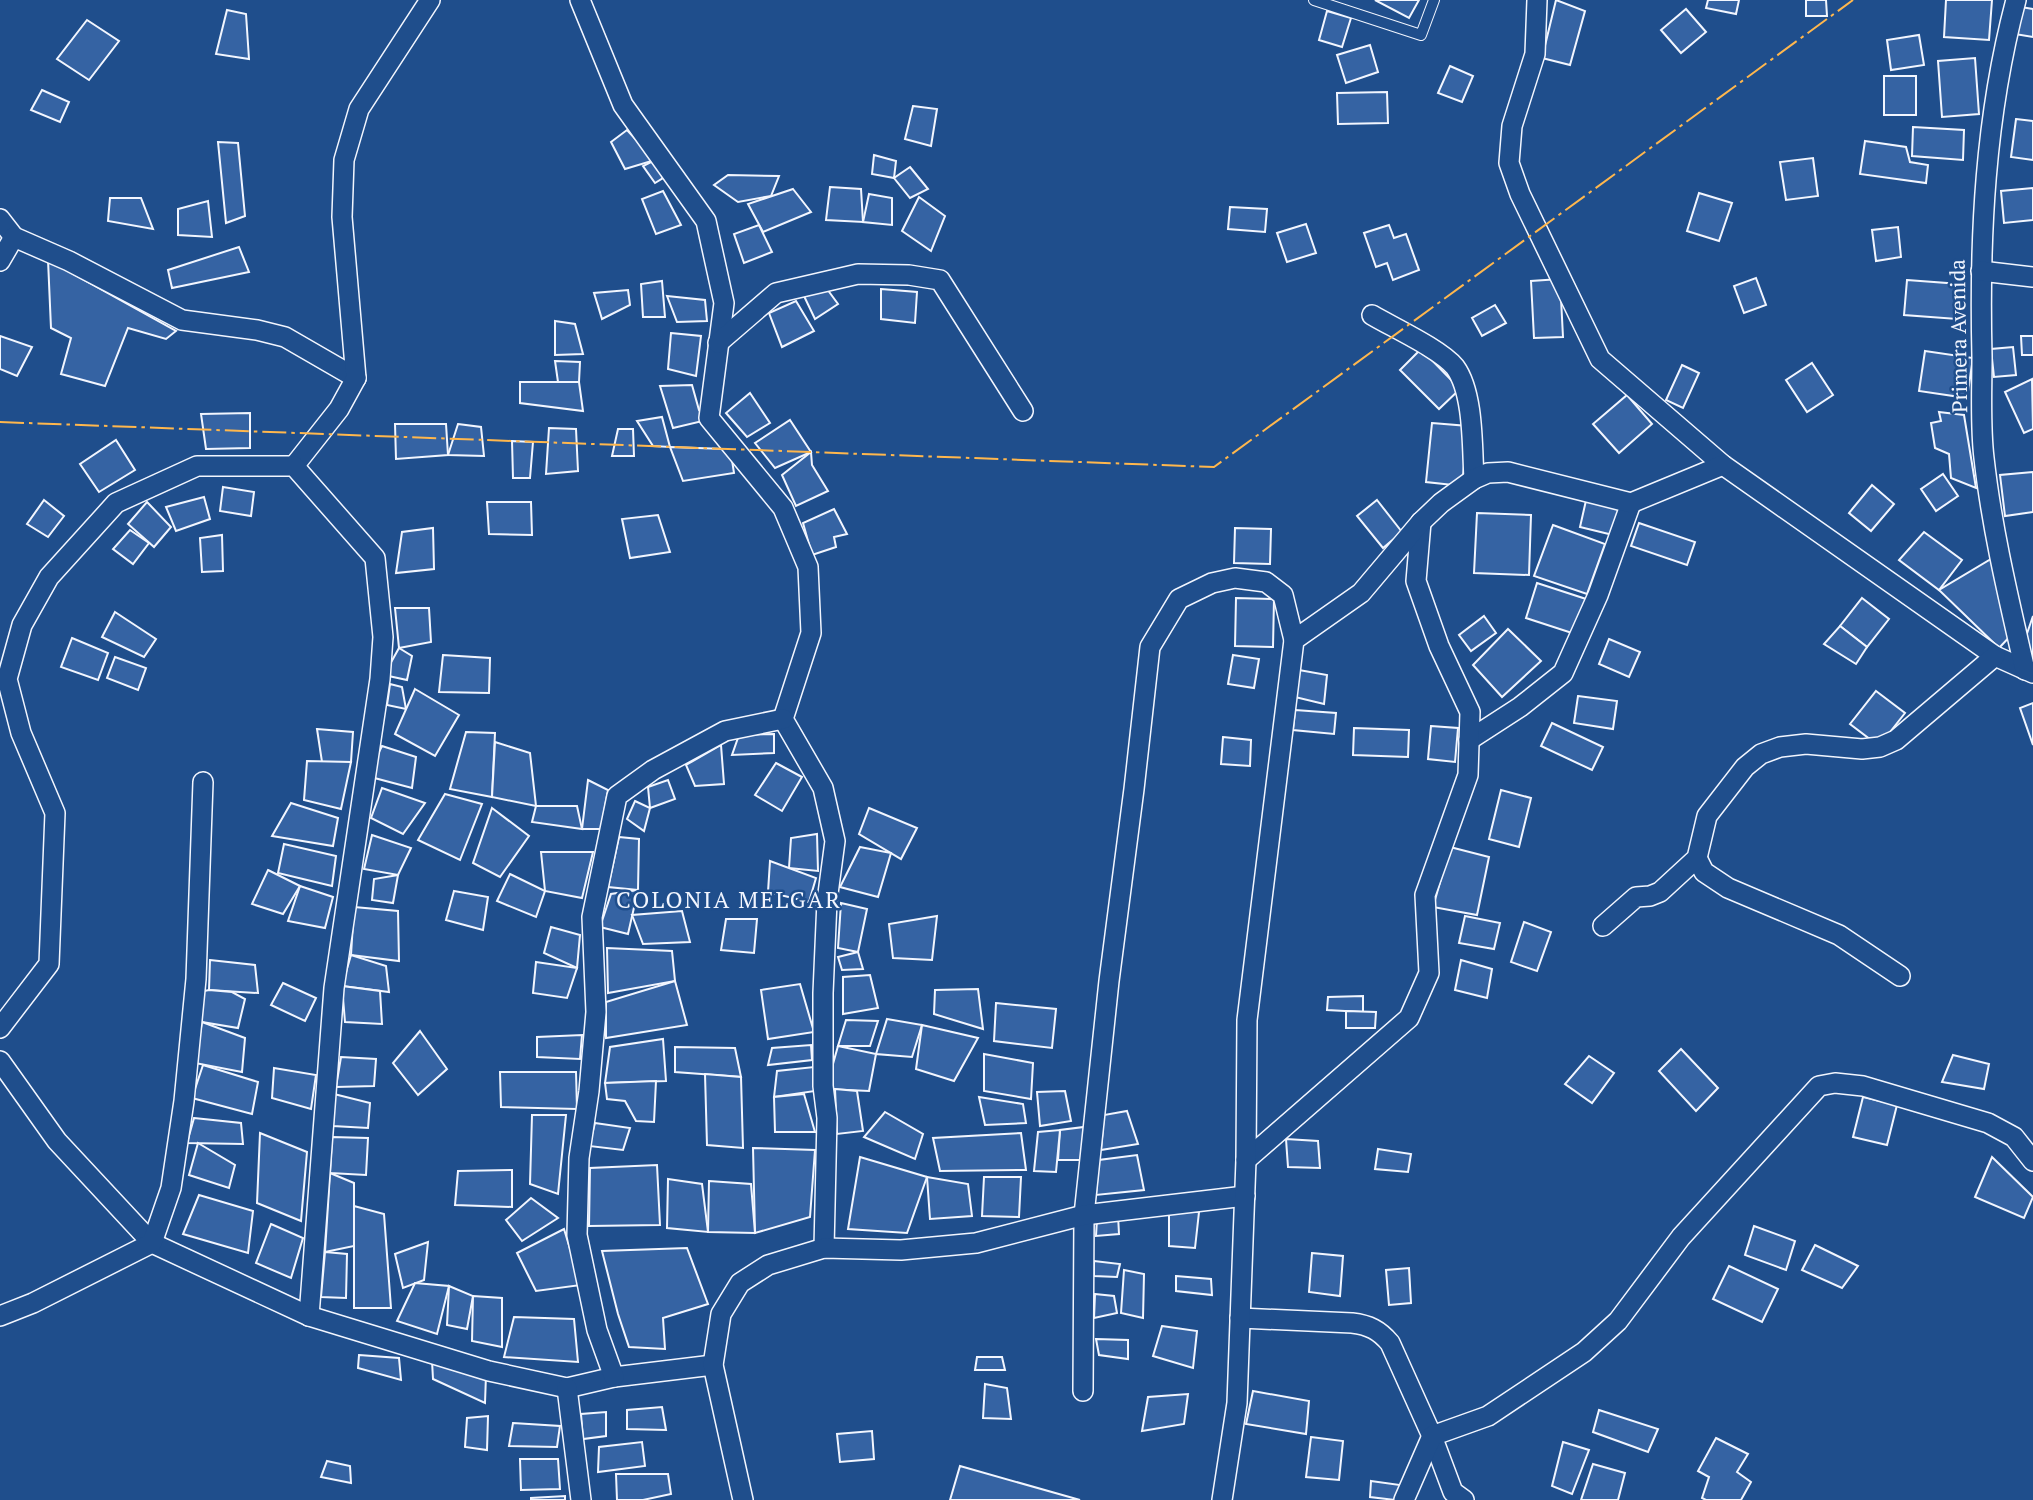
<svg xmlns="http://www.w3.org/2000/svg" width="2033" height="1500" viewBox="0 0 2033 1500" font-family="'PT Serif',serif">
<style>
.building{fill:#3563a3;stroke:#f2f6ff;stroke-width:2}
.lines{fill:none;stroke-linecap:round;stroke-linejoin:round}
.lane-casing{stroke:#f2f6ff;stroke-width:12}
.street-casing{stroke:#f2f6ff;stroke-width:22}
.lane{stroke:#1f4e8c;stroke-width:10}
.street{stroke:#1f4e8c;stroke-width:19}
.power{stroke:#ffb74d;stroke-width:2;stroke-dasharray:24 5 3.5 5;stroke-linecap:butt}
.labels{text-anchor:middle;stroke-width:5;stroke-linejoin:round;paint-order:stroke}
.street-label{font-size:21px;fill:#f2f6ff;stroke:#1f4e8c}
.neighbourhood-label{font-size:23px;letter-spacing:2px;fill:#f2f6ff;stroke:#1f4e8c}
</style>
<rect width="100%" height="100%" fill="#1f4e8c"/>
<g class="building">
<polygon points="1375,0 1419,0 1409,18"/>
<polygon points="1556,0 1585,11 1570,65 1542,58"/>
<polygon points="1708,0 1739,0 1736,14 1706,8"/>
<polygon points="1806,0 1826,0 1827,16 1806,16"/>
<polygon points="1946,0 1992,0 1989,40 1944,37"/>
<polygon points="2021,7 2033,9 2033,37 2009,33"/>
<polygon points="1686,9 1706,32 1681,53 1661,30"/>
<polygon points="227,10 246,14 249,59 216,54"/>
<polygon points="1327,11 1351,18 1342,47 1319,40"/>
<polygon points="87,20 119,41 89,80 57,59"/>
<polygon points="1919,35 1924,65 1891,70 1887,40"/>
<polygon points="1370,45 1378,72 1346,83 1337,55"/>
<polygon points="1975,58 1979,114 1942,117 1938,61"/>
<polygon points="1450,66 1473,76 1462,102 1438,93"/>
<rect x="1884" y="76" width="32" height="39"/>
<polygon points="42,90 69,102 60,122 31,110"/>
<polygon points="1387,92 1388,123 1338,124 1337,93"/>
<polygon points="913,106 937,109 931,146 905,139"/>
<polygon points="2016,119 2033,121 2033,160 2011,157"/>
<polygon points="1913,127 1964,130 1963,160 1912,156"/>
<polygon points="627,130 655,160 625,169 611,142"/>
<polygon points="1865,141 1906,147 1910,162 1928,165 1926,183 1860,174"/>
<polygon points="218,142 238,143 245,216 226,223"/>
<polygon points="874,155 896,161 894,178 872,174"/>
<polygon points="1813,158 1818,196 1786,200 1780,162"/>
<polygon points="655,160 663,178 655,183 643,166"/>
<polygon points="910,167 928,189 910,198 894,178"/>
<polygon points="728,175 779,176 771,196 738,202 714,185"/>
<polygon points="830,187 861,189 863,222 826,220"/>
<polygon points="2033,188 2033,220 2004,223 2001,191"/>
<polygon points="793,189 811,212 763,232 748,204"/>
<polygon points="663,191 681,225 656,234 642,199"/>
<polygon points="1699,193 1732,203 1719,241 1687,231"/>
<polygon points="869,194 892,198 892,225 863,222"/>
<polygon points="919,197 945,216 931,251 902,231"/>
<polygon points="110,198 141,198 153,229 108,221"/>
<polygon points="208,201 212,237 178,235 178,209"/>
<polygon points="1230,207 1267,209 1265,232 1228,229"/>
<polygon points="1306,224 1316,253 1287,262 1277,233"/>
<polygon points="759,225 772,252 744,263 734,234"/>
<polygon points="1389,225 1394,238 1406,234 1419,270 1393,280 1387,263 1376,267 1364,233"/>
<polygon points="1898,227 1901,257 1876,261 1872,230"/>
<polygon points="239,247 249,272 172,288 168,270"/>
<polygon points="48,260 176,331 166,339 128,328 105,386 61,374 71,338 51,328"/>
<polygon points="1756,278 1766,305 1744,313 1734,286"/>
<polygon points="1560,279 1563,337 1534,338 1531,281"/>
<polygon points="1907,280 1960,284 1957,319 1904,315"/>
<polygon points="662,281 665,317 643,317 641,284"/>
<polygon points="827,289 838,304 815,319 803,294"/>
<polygon points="881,289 917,292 915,323 881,319"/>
<polygon points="628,290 630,305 602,319 594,293"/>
<polygon points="667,296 705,300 707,321 677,322"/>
<polygon points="796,301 814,331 782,347 769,313"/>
<polygon points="1495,305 1506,323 1482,336 1472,318"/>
<polygon points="555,321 575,324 583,354 555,355"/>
<polygon points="671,333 701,336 696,376 668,369"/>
<polygon points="0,336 32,347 17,376 0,369"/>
<polygon points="2021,336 2033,336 2033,355 2022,355"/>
<polygon points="2013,347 2016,375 1994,377 1991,349"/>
<polygon points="1421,349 1460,389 1439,409 1400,370"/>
<polygon points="1925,351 1973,358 1967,398 1919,391"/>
<polygon points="555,361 580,362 579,382 558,382"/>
<polygon points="1812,363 1833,395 1807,412 1786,380"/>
<polygon points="1682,365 1699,373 1683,408 1666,400"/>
<polygon points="2032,379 2033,429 2024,433 2005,392"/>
<polygon points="520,382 579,382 583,411 520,403"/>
<polygon points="692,385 699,410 707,420 673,428 660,386"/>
<polygon points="750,393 770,423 747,437 726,413"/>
<polygon points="1627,395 1652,424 1619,453 1593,424"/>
<polygon points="1939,412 1964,415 1976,488 1951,478 1949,454 1935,448 1931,423 1941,421"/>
<polygon points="250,413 250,448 206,449 201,414"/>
<polygon points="662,417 670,447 653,446 637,421"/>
<polygon points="790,420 811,452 775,468 755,443"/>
<polygon points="1432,423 1468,426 1462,486 1426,482"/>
<polygon points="395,424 446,424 448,455 396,459"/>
<polygon points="458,424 481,427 484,456 448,455"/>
<polygon points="549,428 576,429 578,471 546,474"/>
<polygon points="618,429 633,429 634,456 612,456"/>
<polygon points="116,440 135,470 99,492 80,464"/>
<polygon points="512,441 533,442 530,478 513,478"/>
<polygon points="670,447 725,449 732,460 734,473 683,481"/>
<polygon points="811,452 812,465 828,491 796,506 782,475"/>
<polygon points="2033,472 2033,512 2005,516 2000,475"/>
<polygon points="1943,474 1958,496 1936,511 1921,489"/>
<polygon points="1872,485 1894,504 1871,531 1849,513"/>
<polygon points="223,487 254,492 251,516 220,511"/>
<polygon points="1587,496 1624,505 1617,536 1580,527"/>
<polygon points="204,497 210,519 176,531 166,507"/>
<polygon points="44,500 64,516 48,537 27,524"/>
<polygon points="1377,500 1402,532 1383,548 1357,516"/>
<polygon points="147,502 171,527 154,547 128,524"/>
<polygon points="487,502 531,502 532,535 489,534"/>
<polygon points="834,509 847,534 834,537 836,547 812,555 803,523"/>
<polygon points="1477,513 1531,515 1529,575 1474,573"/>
<polygon points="658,515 670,552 630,558 622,519"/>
<polygon points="1639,523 1695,542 1687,565 1631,546"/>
<polygon points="1553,525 1605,544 1587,594 1534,576"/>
<polygon points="433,528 434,569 396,573 402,532"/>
<polygon points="1235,528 1271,529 1270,564 1234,563"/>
<polygon points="130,530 149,543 133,564 113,549"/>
<polygon points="1924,532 1962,560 1939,590 1899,560"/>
<polygon points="222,535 223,571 202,572 200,538"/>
<polygon points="1991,559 2016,630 1999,648 1939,590"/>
<polygon points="1537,583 1586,599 1575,634 1526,618"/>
<polygon points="1236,598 1274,599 1273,647 1235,646"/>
<polygon points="1862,598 1889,619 1867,647 1840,626"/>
<polygon points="395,608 429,608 431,642 399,648"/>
<polygon points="115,612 156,639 144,657 102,637"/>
<polygon points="1484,616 1496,633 1471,651 1459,635"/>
<polygon points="2033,616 2033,655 2021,651"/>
<polygon points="1840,626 1867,647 1856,664 1824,644"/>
<polygon points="1508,629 1541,661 1502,697 1473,665"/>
<polygon points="72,638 108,653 98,680 61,667"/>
<polygon points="1609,639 1640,652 1629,677 1599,664"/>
<polygon points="399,648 412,656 407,680 384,675"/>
<polygon points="443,655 490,658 489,693 439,692"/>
<polygon points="1233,655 1259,659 1254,688 1228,684"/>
<polygon points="115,657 146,668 138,690 107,678"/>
<polygon points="1299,670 1327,675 1324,704 1295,697"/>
<polygon points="390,684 402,687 406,709 387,705"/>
<polygon points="415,689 459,715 435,756 395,734"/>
<polygon points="1876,691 1905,713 1879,746 1850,724"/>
<polygon points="1578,696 1617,701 1613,729 1574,723"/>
<polygon points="2033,703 2033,745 2020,708"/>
<polygon points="1295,710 1336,713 1334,734 1293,730"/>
<polygon points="1552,723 1603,747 1592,770 1541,746"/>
<polygon points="1431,726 1458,728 1455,762 1428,759"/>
<polygon points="1354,728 1409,730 1408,757 1353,755"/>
<polygon points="317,729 353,732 351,762 322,762"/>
<polygon points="466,732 495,733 492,797 450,789"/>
<polygon points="774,734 774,753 732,755 739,735"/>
<polygon points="1223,737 1251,740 1250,766 1221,764"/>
<polygon points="495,742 530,753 536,806 492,797"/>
<polygon points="721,745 724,784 695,786 686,765"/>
<polygon points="382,746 416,757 412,788 367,776"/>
<polygon points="307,761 351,762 341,809 304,800"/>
<polygon points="776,763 802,777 782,811 755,795"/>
<polygon points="588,780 608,790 601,829 582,829"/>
<polygon points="668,780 675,799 650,808 648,787"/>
<polygon points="382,788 425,803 403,834 371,818"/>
<polygon points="1501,790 1531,798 1519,847 1489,839"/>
<polygon points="445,794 482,804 460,860 418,840"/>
<polygon points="635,801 650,808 644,831 627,819"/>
<polygon points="291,803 338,818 333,846 272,836"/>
<polygon points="536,806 577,806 582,829 532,822"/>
<polygon points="492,808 529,836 500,877 473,863"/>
<polygon points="869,808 917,828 901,859 859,834"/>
<polygon points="817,834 818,871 789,868 791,838"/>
<polygon points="372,835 411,848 398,875 364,869"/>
<polygon points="619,837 639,839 638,890 608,887"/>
<polygon points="284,844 336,856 332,886 278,873"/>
<polygon points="860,847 891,853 878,897 840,887"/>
<polygon points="1450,847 1489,857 1477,915 1433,907"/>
<polygon points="541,852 593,852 582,898 545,891"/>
<polygon points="770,861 816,878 809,902 768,892"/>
<polygon points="268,870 300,886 283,914 252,904"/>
<polygon points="510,874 545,891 536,917 497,901"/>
<polygon points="398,875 393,903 372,900 374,879"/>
<polygon points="300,886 333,897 325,928 288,921"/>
<polygon points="638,890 628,934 600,927 611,894"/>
<polygon points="454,891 488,897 483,930 446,920"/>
<polygon points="841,903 867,909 858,952 838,948"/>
<polygon points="354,907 398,911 399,961 351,955"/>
<polygon points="682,911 690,942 643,944 632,915"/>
<polygon points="937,916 932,960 893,958 889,924"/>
<polygon points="1465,916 1500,923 1494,949 1459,943"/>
<polygon points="726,919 757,919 754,953 721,950"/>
<polygon points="1524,922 1551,932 1537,971 1511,962"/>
<polygon points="551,927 580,935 577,968 544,953"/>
<polygon points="607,948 672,951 675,981 608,993"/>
<polygon points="858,952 863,969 842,970 838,957"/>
<polygon points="351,955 386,966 389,992 342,986"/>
<polygon points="210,960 255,965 258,993 209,990"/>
<polygon points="1461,960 1492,969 1487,998 1455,990"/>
<polygon points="536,962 577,968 567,998 533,993"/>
<polygon points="870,975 878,1008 843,1014 843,977"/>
<polygon points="675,981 687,1025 606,1038 606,1002"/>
<polygon points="283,983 316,998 305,1021 271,1005"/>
<polygon points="800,984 814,1032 768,1039 761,990"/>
<polygon points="342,986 380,991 382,1024 345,1022"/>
<polygon points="978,989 983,1029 934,1014 935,990"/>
<polygon points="209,990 232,992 245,999 238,1028 202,1022 195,993"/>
<polygon points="1363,996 1363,1012 1327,1010 1328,997"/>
<polygon points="996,1003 1056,1009 1052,1048 994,1041"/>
<polygon points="1346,1011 1376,1012 1375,1028 1346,1028"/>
<polygon points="887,1019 922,1025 912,1057 876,1054"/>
<polygon points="846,1020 878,1021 870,1046 838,1046"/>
<polygon points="202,1022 245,1038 242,1072 195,1063"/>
<polygon points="922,1025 978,1038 954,1081 916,1069"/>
<polygon points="420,1031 447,1069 418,1095 393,1063"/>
<polygon points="582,1035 580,1059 537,1057 537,1037"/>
<polygon points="663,1039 666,1081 605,1083 610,1047"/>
<polygon points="811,1045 812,1060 768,1065 772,1048"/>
<polygon points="838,1046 876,1054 869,1091 826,1089"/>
<polygon points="675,1047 735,1048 741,1077 675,1072"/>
<polygon points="1681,1049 1718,1088 1696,1111 1659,1071"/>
<polygon points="984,1054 1033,1063 1031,1099 984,1091"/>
<polygon points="1953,1055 1989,1064 1984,1089 1942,1082"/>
<polygon points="1589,1056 1614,1073 1592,1103 1565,1084"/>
<polygon points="341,1057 376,1059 374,1086 336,1087"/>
<polygon points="203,1065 258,1082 252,1114 192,1098"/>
<polygon points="814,1067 815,1091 774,1097 777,1071"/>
<polygon points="274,1068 316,1075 311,1109 272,1098"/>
<polygon points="500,1072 576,1072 577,1109 501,1107"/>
<polygon points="705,1074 741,1077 743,1148 707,1145"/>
<polygon points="656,1081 654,1122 636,1121 625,1101 607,1099 605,1083"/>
<polygon points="835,1089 857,1091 863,1131 837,1134"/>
<polygon points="1065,1091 1071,1121 1040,1126 1037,1092"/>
<polygon points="334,1094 370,1103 368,1128 333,1126"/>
<polygon points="804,1094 815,1132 775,1132 774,1097"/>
<polygon points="979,1097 1023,1104 1026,1123 985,1125"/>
<polygon points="1863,1097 1897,1105 1887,1145 1853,1137"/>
<polygon points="1127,1111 1138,1144 1101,1150 1104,1115"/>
<polygon points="885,1112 923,1134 915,1159 864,1137"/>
<polygon points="532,1115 566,1115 558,1194 530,1184"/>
<polygon points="194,1118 241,1123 243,1144 187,1143"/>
<polygon points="595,1123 630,1128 623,1150 589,1146"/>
<polygon points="1084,1127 1083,1160 1058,1160 1060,1130"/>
<polygon points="1060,1130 1056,1172 1034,1171 1038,1132"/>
<polygon points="260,1133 307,1152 301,1221 257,1203"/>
<polygon points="1021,1133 1026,1170 940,1171 933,1138"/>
<polygon points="332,1137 368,1138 366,1175 330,1173"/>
<polygon points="1286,1139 1318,1141 1320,1168 1288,1167"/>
<polygon points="198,1143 235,1165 229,1188 189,1175"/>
<polygon points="753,1148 815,1150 810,1217 755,1233"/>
<polygon points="1378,1149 1411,1154 1408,1172 1375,1169"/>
<polygon points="1137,1155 1144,1190 1096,1195 1099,1160"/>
<polygon points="860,1157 927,1177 907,1233 848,1229"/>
<polygon points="1992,1157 2033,1197 2024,1218 1975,1197"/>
<polygon points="657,1165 660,1225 589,1226 590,1168"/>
<polygon points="512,1170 512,1207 455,1205 458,1171"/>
<polygon points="330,1173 354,1183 354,1246 325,1252"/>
<polygon points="927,1177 968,1184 972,1216 930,1219"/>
<polygon points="984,1177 1021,1177 1019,1217 982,1216"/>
<polygon points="668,1179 702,1184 708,1232 667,1228"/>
<polygon points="709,1181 751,1184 755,1233 708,1232"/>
<polygon points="199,1195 253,1211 248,1253 183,1234"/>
<polygon points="531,1198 558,1218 522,1241 506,1220"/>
<polygon points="354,1206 384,1214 391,1308 354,1308"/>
<polygon points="1169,1208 1199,1212 1195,1248 1169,1246"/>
<polygon points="1118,1215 1119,1234 1096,1236 1097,1219"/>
<polygon points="271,1224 303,1238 291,1278 256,1263"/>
<polygon points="1754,1226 1795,1241 1786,1270 1745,1255"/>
<polygon points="564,1229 581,1285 536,1291 517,1253"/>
<polygon points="428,1242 424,1280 403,1288 395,1254"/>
<polygon points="1815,1245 1858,1266 1842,1288 1802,1270"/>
<polygon points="687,1248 708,1304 663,1318 665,1349 629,1347 618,1314 602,1251"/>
<polygon points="325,1252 347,1254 346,1298 321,1297"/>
<polygon points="1312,1253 1343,1256 1340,1296 1309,1292"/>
<polygon points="1094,1261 1120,1264 1117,1277 1094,1276"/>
<polygon points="1729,1266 1778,1289 1762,1322 1713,1299"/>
<polygon points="1409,1268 1411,1303 1389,1305 1386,1270"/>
<polygon points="1124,1270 1144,1274 1143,1318 1121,1313"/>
<polygon points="1176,1276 1211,1279 1212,1295 1176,1291"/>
<polygon points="415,1283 449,1286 437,1334 397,1321"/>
<polygon points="449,1286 473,1296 467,1329 447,1325"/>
<polygon points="1095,1294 1114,1296 1117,1313 1094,1318"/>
<polygon points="473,1296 502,1298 502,1347 472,1341"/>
<polygon points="514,1317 574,1319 578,1362 504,1357"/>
<polygon points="1162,1326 1197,1331 1193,1368 1153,1356"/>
<polygon points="1096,1339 1128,1340 1128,1359 1099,1355"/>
<polygon points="359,1355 399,1358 401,1380 358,1368"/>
<polygon points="977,1357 1002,1357 1005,1370 975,1370"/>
<polygon points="432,1361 486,1375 485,1403 433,1379"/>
<polygon points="985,1384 1007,1388 1011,1419 983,1418"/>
<polygon points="1253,1391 1309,1401 1306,1434 1246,1424"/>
<polygon points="1188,1394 1184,1424 1142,1431 1148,1397"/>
<polygon points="662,1407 666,1430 627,1429 627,1410"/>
<polygon points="1599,1410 1658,1429 1648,1452 1593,1432"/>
<polygon points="606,1412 606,1436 583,1439 581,1414"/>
<polygon points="488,1416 487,1450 465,1447 467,1418"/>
<polygon points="513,1423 560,1426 557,1447 509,1446"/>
<polygon points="872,1431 874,1459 840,1462 837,1434"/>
<polygon points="1311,1437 1343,1441 1339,1480 1306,1477"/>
<polygon points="1716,1438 1748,1454 1737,1472 1751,1482 1741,1500 1706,1500 1702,1498 1709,1477 1698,1471"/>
<polygon points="642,1442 645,1466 598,1472 599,1447"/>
<polygon points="1563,1442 1589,1450 1572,1494 1552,1486"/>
<polygon points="520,1459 558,1459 560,1489 521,1490"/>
<polygon points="327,1461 350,1466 351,1483 321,1477"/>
<polygon points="1593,1464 1625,1473 1618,1500 1581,1500"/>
<polygon points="960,1466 1080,1500 950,1500"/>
<polygon points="616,1474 668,1474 671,1494 643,1500 617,1500"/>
<polygon points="1371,1481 1400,1485 1395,1500 1370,1497"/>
<polygon points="565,1496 565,1500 531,1500 531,1498"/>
</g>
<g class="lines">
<defs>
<polyline id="lane" points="1314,0 1421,35 1434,0"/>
<g id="street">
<polyline points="580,0 623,105 706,221 724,303 709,418 783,508 808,567 811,633 783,719 823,788 835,841 827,901 823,993 823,1086 827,1118 824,1248"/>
<polyline points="1537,0 1535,54 1512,126 1509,163 1520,194 1600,359 1723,465 1995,656 2033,673"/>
<path d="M2016,0C1985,116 1979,237 1982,357C1982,390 1980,425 1984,458C1992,530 2009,600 2025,670"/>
<polyline points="0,219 14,237 69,261 182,320 257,330 285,337 356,378"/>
<polyline points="0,261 14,237"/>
<polyline points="1981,271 2033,277"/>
<path d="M1372,315C1394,328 1440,349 1455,367C1474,393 1472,447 1474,479"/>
<polyline points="718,343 776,293 858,274 909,275 940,280 1023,411"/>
<polyline points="294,466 339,409 356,378 342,217 344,160 359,109 430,0"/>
<polyline points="1469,740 1520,707 1563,673 1598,595 1631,503"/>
<polyline points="1697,858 1704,872 1728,888 1839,935 1900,976"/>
<polyline points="1603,926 1636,897 1650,896 1660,892 1697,858 1707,816 1745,767 1761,754 1780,747 1806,744 1862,749 1880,747 1896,740 1995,656"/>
<polyline points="0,1028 49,964 55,813 21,733 7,679 22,625 49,577 116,503 197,466 294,466 375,558 383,637 380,679 334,988 309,1316"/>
<polyline points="0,1061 57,1141 152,1243 309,1316 489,1371 567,1388 614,1377 713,1365"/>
<polyline points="1246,1160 1409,1018 1429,973 1425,895 1468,775 1470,712 1439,646 1416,581 1421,522"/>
<polyline points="0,1316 33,1303 152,1243 171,1188 184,1101 196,979 203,782"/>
<path d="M1240,1318L1352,1323C1369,1325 1379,1330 1390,1343L1432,1436L1453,1492L1464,1500"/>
<polyline points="614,1377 597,1330 577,1235 579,1158 589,1091 596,1012 592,917 617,796 653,770 725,731 783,719"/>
<polyline points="567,1388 581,1500"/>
<polyline points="1083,1391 1084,1215 1109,981 1134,789 1150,647 1179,599 1212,583 1235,578 1266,582 1283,595 1294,640"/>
<polyline points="743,1500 713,1365 721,1314 740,1283 768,1265 824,1248 901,1250 976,1243 1084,1215 1245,1196"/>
<polyline points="1222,1500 1237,1403 1246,1160 1247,1020 1294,640 1361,593 1421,522 1441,503 1474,479 1488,473 1508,472 1631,503 1723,465"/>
<polyline points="1404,1500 1432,1436 1488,1416 1584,1352 1618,1321 1681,1237 1819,1086 1835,1083 1863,1086 1988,1123 2014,1137 2033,1161"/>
</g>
</defs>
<use href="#lane" class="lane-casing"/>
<use href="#street" class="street-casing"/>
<use href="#lane" class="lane"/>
<use href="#street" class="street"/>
<polyline class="power" points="0,422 1214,467 1853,0"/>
</g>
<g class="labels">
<g class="street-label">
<text transform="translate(1959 336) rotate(-91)" y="7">Primera Avenida</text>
</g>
<g class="neighbourhood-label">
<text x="729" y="908">COLONIA MELGAR</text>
</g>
</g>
</svg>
